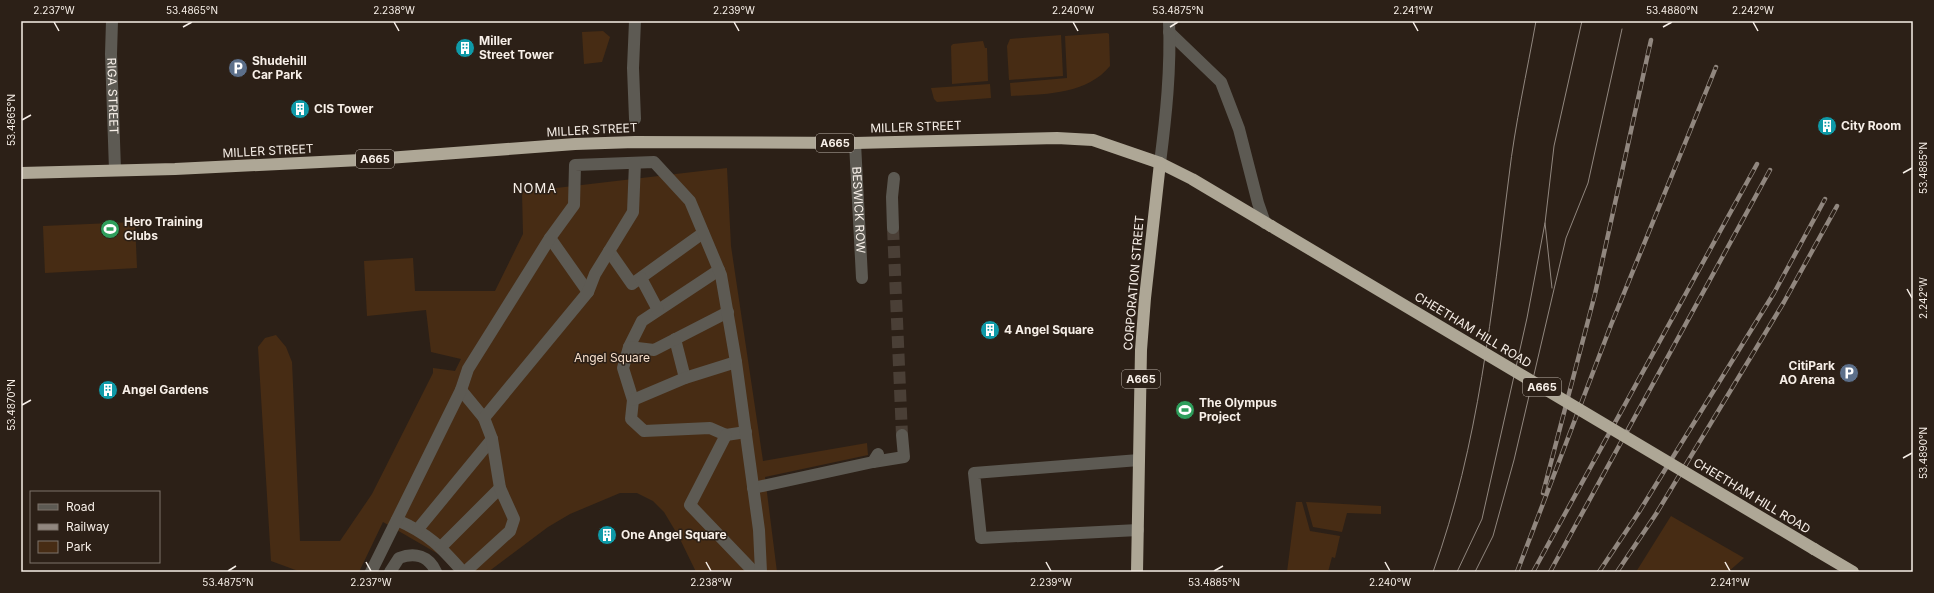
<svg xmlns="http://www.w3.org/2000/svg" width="1934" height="593" viewBox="0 0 1934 593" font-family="Inter,sans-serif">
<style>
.green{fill:#472c14}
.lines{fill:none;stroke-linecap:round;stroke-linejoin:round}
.minor-tunnel{stroke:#4a3f36;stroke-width:12;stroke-dasharray:12 6;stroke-linecap:butt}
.minor{stroke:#5d5a53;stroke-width:12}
.highway{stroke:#aea796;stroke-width:12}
.tram{stroke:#91877f;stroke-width:1}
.rail-casing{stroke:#91877f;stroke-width:4.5}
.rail{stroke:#2c2017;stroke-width:3;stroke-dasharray:9;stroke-linecap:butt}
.highway-bridge{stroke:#aea796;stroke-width:12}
.ticks{fill:none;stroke:#f7efe8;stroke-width:1.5}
.labels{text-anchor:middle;stroke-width:3;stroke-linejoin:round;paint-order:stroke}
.shield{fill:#2c2017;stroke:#bab1a9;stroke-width:1}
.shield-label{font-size:11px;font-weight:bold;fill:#f7efe8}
.poi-label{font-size:12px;font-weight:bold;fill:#f7efe8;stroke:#2c2017;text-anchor:start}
.street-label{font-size:12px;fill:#f7efe8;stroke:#2c2017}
.park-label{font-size:12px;fill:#f7dfcb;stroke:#2c2017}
.neighbourhood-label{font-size:13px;letter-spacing:1px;fill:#f7efe8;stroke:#2c2017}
.neatline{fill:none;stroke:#f7efe8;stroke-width:1.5}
.ticks-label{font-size:10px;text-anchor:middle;fill:#f7efe8}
</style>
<rect width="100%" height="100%" fill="#2c2017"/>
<g class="green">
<polygon points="603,31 610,37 602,62 584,64 582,32"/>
<path d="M1107,33L1109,34L1110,66C1086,95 1045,94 1011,96L1010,83L1067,78L1065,36Z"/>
<polygon points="1061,35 1063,76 1009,80 1007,46 1010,39"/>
<polygon points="983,41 985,48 987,48 988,81 952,84 951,46 953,44"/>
<polygon points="990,84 991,98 937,102 934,99 931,88"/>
<polygon points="727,168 731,246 763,461 867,443 868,455 765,477 777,572 696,572 679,537 664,512 653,501 637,493 620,493 570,514 548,527 488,572 455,572 440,555 383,522 359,572 301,572 271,561 258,347 265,338 276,335 286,347 292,362 300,541 340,541 372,494 433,373 433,368 455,371 461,359 431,352 426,310 367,316 364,261 413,258 415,291 495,291 523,234 522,192"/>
<polygon points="135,222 137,268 45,273 43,226"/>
<polygon points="1296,502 1302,502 1310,531 1340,536 1335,558 1332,557 1328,572 1287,572"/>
<polygon points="1306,502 1381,506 1381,514 1347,513 1342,532 1313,527"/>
<polygon points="1671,516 1744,558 1728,572 1636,572"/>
</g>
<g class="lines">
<polyline class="minor-tunnel" points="893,228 902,435"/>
<g class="minor">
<path id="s1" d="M112,21L111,54L115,170"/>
<polyline points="1169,32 1221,82 1239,129 1258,203 1265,223"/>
<polyline points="635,119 633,68 635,21"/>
<path id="s2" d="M855,143L862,278"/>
<path d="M1160,163C1166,116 1171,69 1169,21"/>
<polyline points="893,228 892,197 894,178"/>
<polyline points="550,238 588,292"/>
<polyline points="609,251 632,284 703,233"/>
<polyline points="719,270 642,321 629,347 623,368 633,400 631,419 644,431 710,428 726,435 746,432"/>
<polyline points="641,278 658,310"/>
<polyline points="675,339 685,378"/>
<polyline points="629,347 654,350 728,312"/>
<polyline points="461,390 484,418"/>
<polyline points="633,400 685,378 736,362"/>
<polyline points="726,435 690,505 754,572"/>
<polyline points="873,462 904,457 902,435"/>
<polyline points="753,488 873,462 878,454"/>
<path d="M397,520C429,534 441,547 463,572"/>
<polyline points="418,529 492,439"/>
<polyline points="1138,530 981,538 974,473 1139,460"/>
<polyline points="441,547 500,488"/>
<polyline points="371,572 461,390 468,369 550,238 574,205 575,165 654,162 690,201 721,275 736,362 759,530 761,572"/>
<path d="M390,572L399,558C415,552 429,556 436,572"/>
<polyline points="465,572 510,531 514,519 500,488 492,439 484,418 588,292 595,274 633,212 635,163"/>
</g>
<g class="highway">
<polyline points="21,173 175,169 361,160 575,144 635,142 855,143 1057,138 1093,140 1160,163 1192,179 1271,226"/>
<polyline points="1814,549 1853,572"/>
<polyline points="1137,572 1141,350 1145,298 1160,163"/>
</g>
<g class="tram">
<polyline points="1552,288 1545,223 1554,146 1582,21"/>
<path d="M1433,572C1479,445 1492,309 1509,176C1515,124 1527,72 1536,21"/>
<polyline points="1457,572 1482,519 1527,318 1545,223"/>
<polyline points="1475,572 1493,536 1514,460 1566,238 1588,183 1622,29"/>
</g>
<defs>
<g id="rail">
<polyline points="1543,493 1595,294 1651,40"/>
<polyline points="1517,572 1611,325 1716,67"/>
<polyline points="1533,572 1757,164"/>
<polyline points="1550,572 1770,170"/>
<polyline points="1599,572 1639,512 1774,293 1825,199"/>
<polyline points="1617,572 1656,514 1784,302 1837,206"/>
</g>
</defs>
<use href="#rail" class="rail-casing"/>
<use href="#rail" class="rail"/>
<polyline class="highway-bridge" points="1271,226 1814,549"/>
</g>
<path class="ticks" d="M54,22L59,31M394,22L399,31M734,22L739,31M1073,22L1078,31M1413,22L1418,31M1753,22L1758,31M183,27L192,22M1170,27L1178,22M1663,27L1672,22M22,120L31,115M1903,173L1912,168M1907,289L1912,298M22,405L31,400M1903,458L1912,453M366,562L371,571M706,562L711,571M1046,562L1051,571M1385,562L1390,571M1725,562L1730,571M228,571L236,566M1214,571L1223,566"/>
<defs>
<symbol id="building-disc" viewBox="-11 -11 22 22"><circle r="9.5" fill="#0f9aa8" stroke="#2c2017"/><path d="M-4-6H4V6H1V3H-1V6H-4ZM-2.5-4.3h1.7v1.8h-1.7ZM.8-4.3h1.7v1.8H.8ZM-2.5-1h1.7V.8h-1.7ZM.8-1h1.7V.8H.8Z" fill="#fff"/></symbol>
<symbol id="parking-disc" viewBox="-11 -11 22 22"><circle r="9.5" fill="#5c6f8a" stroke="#2c2017"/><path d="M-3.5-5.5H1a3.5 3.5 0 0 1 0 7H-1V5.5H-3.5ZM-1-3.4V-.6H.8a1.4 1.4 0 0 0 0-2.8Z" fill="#fff"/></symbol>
<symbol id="stadium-disc" viewBox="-11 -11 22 22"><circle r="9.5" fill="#2e9e5b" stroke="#2c2017"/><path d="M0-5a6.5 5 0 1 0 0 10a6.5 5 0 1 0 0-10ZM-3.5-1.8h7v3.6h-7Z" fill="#fff"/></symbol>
</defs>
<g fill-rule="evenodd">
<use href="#building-disc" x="454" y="37" width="22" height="22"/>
<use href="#parking-disc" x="227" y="57" width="22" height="22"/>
<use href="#building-disc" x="289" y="98" width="22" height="22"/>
<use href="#building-disc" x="1816" y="115" width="22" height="22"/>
<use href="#stadium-disc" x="99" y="218" width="22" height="22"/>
<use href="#building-disc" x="979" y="319" width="22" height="22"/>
<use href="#parking-disc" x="1838" y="362" width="22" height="22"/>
<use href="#building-disc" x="97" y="379" width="22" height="22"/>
<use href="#stadium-disc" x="1174" y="399" width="22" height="22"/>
<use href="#building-disc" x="596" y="524" width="22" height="22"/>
</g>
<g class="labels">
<g class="shield">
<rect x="816" y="134" width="38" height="18" rx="3"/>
<rect x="356" y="150" width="38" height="18" rx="3"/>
<rect x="1122" y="370" width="38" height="18" rx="3"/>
<rect x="1523" y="378" width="38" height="18" rx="3"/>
</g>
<g class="shield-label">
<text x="835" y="147">A665</text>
<text x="375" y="163">A665</text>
<text x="1141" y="383">A665</text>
<text x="1542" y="391">A665</text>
</g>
<g class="poi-label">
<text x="479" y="45">Miller<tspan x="479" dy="14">Street Tower</tspan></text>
<text x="252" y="65">Shudehill<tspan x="252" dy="14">Car Park</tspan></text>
<text x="314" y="113">CIS Tower</text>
<text x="1841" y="130">City Room</text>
<text x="124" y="226">Hero Training<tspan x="124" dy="14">Clubs</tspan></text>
<text x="1004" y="334">4 Angel Square</text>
<text x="1835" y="370" text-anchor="end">CitiPark<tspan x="1835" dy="14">AO Arena</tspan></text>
<text x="122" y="394">Angel Gardens</text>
<text x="1199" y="407">The Olympus<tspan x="1199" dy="14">Project</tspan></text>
<text x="621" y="539">One Angel Square</text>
</g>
<g class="street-label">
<text dy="4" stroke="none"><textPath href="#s1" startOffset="75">RIGA STREET</textPath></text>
<text transform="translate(916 127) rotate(-2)" y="4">MILLER STREET</text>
<text transform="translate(592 130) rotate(-3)" y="4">MILLER STREET</text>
<text transform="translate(268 151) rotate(-3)" y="4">MILLER STREET</text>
<text dy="4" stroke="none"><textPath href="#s2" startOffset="67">BESWICK ROW</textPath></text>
<text transform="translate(1134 283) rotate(-85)" y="4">CORPORATION STREET</text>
<text transform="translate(1473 330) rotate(31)" y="4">CHEETHAM HILL ROAD</text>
<text transform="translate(1752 496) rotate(31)" y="4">CHEETHAM HILL ROAD</text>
</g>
<g class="park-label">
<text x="612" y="362">Angel Square</text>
</g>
<g class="neighbourhood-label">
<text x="535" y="193">NOMA</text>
</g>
</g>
<rect width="1934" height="593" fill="none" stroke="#2c2017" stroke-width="44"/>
<rect x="30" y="491" width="130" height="72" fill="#2c2017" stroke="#7d736b"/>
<rect x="38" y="504" width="20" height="6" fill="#5d5a53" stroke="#7d736b"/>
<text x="66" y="511" font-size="12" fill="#f7efe8">Road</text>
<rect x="38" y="524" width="20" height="6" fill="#91877f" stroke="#7d736b"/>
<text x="66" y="531" font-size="12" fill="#f7efe8">Railway</text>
<rect x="38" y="541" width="20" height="12" fill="#472c14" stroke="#7d736b"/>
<text x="66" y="551" font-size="12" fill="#f7efe8">Park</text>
<rect x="22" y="22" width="1890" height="549" class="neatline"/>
<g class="ticks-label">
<text x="54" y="14">2.237°W</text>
<text x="192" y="14">53.4865°N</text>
<text x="394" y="14">2.238°W</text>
<text x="734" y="14">2.239°W</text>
<text x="1073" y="14">2.240°W</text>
<text x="1178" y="14">53.4875°N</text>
<text x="1413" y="14">2.241°W</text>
<text x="1672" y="14">53.4880°N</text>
<text x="1753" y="14">2.242°W</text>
<text transform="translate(11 120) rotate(-90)" y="4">53.4865°N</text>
<text transform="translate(1923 168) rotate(-90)" y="4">53.4885°N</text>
<text transform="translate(1923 298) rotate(-90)" y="4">2.242°W</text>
<text transform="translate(11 405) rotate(-90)" y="4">53.4870°N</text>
<text transform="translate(1923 453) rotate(-90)" y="4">53.4890°N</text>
<text x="228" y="586">53.4875°N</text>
<text x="371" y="586">2.237°W</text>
<text x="711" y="586">2.238°W</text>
<text x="1051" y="586">2.239°W</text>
<text x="1214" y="586">53.4885°N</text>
<text x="1390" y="586">2.240°W</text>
<text x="1730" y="586">2.241°W</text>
</g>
</svg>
